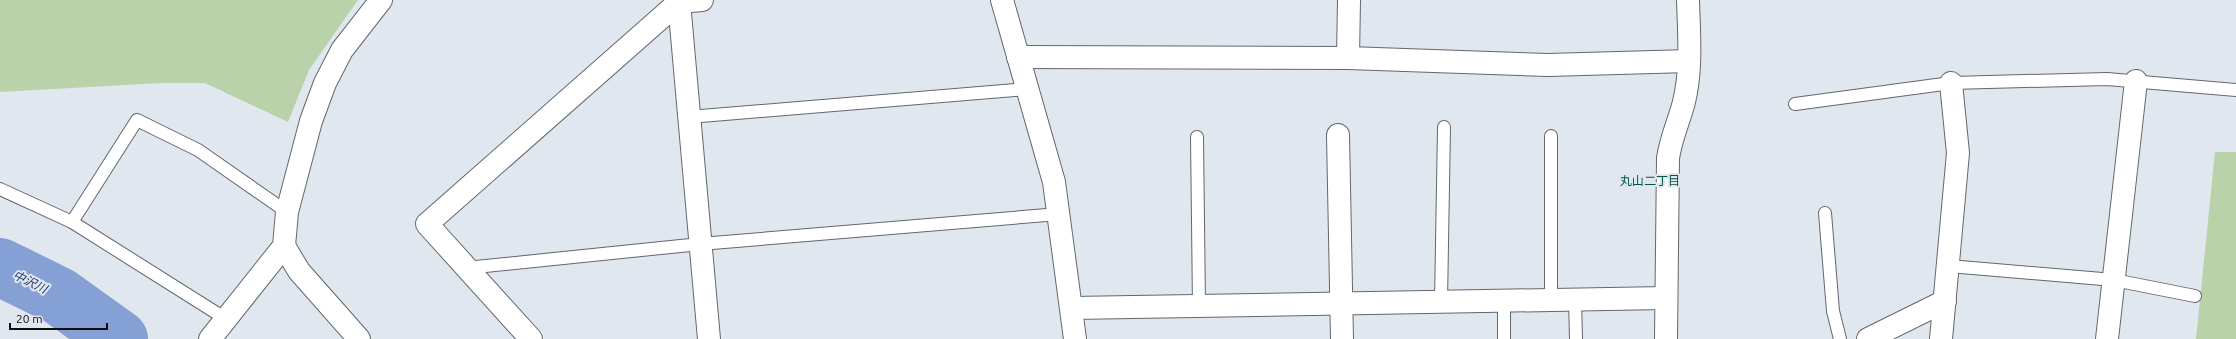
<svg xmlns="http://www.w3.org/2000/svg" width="2236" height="339" font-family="Ubuntu,'Noto Sans JP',sans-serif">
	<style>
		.green { fill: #bad2a9 }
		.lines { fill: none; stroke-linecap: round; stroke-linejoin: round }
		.river { stroke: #85a0d5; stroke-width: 58 }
		.service-casing { stroke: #62676d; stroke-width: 14 }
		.minor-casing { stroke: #62676d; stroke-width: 24 }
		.service { stroke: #fff; stroke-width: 12 }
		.minor { stroke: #fff; stroke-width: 22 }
		.labels { text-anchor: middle; stroke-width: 4; stroke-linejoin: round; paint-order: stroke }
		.neighbourhood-label { font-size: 12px; fill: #015743; stroke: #e1e7ee }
		.water-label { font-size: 12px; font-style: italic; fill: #132e6d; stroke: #e1e7ee }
	</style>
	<rect width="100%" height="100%" fill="#e1e7ee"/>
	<g class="green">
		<path d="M 0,0 L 358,0 L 309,70 L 288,122 L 205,83 L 161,83 L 0,92 Z"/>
		<path d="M 2215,152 L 2236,152 L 2236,339 L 2196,339 Z"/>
	</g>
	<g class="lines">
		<path class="river" d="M 0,267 L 59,296 L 119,339"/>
		<g class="service-casing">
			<g id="service">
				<path d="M 1795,104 L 1951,83 L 2107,79 L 2236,90"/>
				<path d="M 689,117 L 1027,89"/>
				<path d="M 1551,136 L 1551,300"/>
				<path d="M 1197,137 L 1199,306"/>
				<path d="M 0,189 L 72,222 L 226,319"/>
				<path d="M 1825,213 L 1833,311 L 1840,339"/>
				<path d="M 72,222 L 137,120 L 198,150 L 287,212"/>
				<path d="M 1949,266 L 2114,280 L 2195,296"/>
				<path d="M 466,268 L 700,244 L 1059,214"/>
				<path d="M 1575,299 L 1576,339"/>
				<path d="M 1504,301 L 1504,339"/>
				<path d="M 1441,302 L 1444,127"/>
			</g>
		</g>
		<g class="minor-casing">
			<g id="minor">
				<path d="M 1002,0 L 1054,182 L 1075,339"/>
				<path d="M 679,2 L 709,339"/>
				<path d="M 1018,57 L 1348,58 L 1548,65 L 1689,61"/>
				<path d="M 1348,58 L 1349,0"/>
				<path d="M 1338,135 L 1342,339"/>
				<path d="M 284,246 L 299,271 L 359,339"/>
				<path d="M 1072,308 L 1665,298"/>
				<path d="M 210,339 L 284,246 L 287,212 L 311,121 L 325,83 L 342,50 L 381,0"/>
				<path d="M 531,339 L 427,224 L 679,2 L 702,0"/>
				<path d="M 1666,339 L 1668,158 C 1671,138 1679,121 1684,102 C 1692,69 1689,34 1688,0"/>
				<path d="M 1868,339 L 1945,301"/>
				<path d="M 1941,339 L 1958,153 L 1951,83"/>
				<path d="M 2107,339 L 2136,81"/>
			</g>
		</g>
		<use href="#service" class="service"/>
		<use href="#minor" class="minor"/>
	</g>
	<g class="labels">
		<g class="neighbourhood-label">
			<text x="1650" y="185">丸山二丁目</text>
		</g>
		<g class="water-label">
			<text transform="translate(30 282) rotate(26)" y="4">中沢川</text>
		</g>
	</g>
	<path d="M10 323v6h97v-6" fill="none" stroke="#0c0e11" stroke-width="2"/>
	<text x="16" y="323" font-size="12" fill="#0c0e11" stroke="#e1e7ee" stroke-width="3" paint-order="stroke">20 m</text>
</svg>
